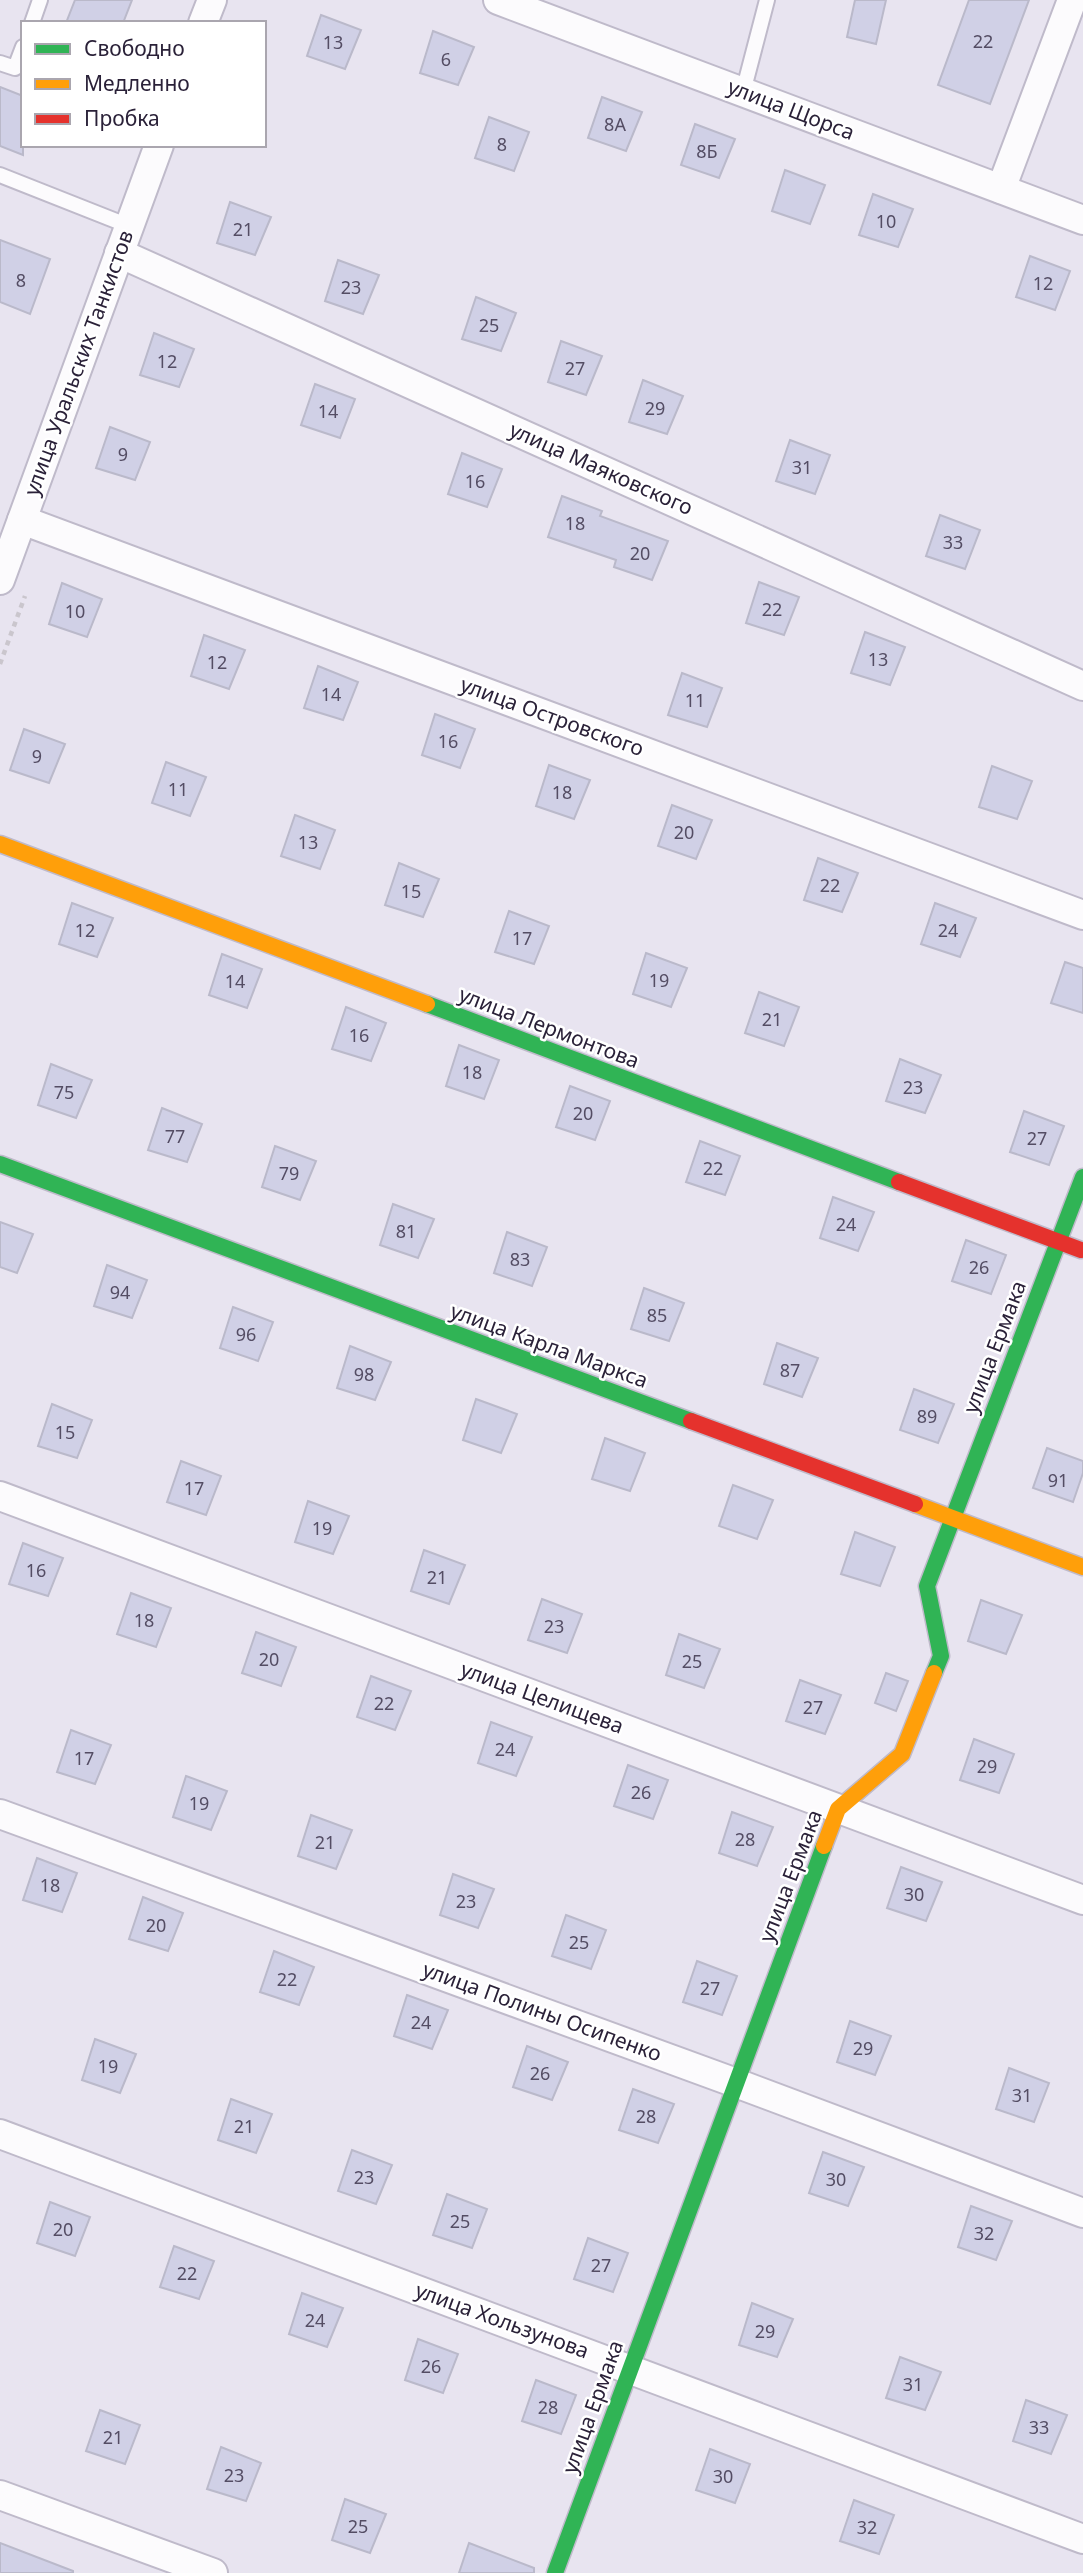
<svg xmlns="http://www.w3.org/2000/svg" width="1083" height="2573" font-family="'Noto Sans',sans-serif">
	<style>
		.building { fill: #d0d0e6; stroke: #bab9ca; stroke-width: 2 }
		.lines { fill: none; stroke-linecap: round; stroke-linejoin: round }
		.lane-casing { stroke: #bfbaca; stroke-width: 18 }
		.street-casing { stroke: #bfbaca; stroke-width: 32 }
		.fast-casing { stroke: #bfbaca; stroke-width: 19 }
		.slow-casing { stroke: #bfbaca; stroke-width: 19 }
		.jam-casing { stroke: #bfbaca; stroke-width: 19 }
		.path { stroke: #cac6cd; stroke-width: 4.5; stroke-dasharray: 5 5; stroke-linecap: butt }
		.lane { stroke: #fcfbfd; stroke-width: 14 }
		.street { stroke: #fcfbfd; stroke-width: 28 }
		.fast { stroke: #30b455; stroke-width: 16 }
		.slow { stroke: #ff9f0a; stroke-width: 16 }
		.jam { stroke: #e5322d; stroke-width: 16 }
		.labels { text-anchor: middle; stroke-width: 5; stroke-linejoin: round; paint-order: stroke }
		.number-label { font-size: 18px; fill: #544d64 }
		.street-label { font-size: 21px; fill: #2a2138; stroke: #fff }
	</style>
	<rect width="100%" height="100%" fill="#e8e4f0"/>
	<g class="building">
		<path d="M 75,0 L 132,0 L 123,23 L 66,23 Z"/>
		<path d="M 855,0 L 886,0 L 876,44 L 847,37 Z"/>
		<path d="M 969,0 L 1029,0 L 990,104 L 938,85 Z"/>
		<path d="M 321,15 L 361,30 L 345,69 L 307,56 Z"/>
		<path d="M 433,31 L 474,47 L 458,85 L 420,73 Z"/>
		<path d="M 0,87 L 23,96 L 23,155 L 0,146 Z"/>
		<path d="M 602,97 L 642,112 L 626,151 L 588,138 Z"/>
		<path d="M 489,117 L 529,132 L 514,171 L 475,158 Z"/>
		<path d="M 695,124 L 735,139 L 719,178 L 681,165 Z"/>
		<path d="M 785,170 L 825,185 L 810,224 L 772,211 Z"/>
		<path d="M 873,194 L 913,209 L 898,247 L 859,235 Z"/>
		<path d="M 230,202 L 271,217 L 255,255 L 217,243 Z"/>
		<path d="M 0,240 L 50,259 L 30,314 L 0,302 Z"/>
		<path d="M 1030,256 L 1070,271 L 1055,310 L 1016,297 Z"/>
		<path d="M 338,260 L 379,275 L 363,314 L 325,301 Z"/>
		<path d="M 476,297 L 516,313 L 501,351 L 462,339 Z"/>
		<path d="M 154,333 L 194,349 L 179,387 L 140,375 Z"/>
		<path d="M 561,341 L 602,356 L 586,395 L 548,382 Z"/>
		<path d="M 643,380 L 683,396 L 667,434 L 629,422 Z"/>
		<path d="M 315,384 L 355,399 L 340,438 L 301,425 Z"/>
		<path d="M 110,427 L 150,442 L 135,480 L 96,468 Z"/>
		<path d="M 790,440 L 830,455 L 815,494 L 776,481 Z"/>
		<path d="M 462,453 L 502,469 L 487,507 L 448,494 Z"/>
		<path d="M 562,496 L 602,511 L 600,516 L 668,541 L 652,580 L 614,567 L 616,560 L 548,537 Z"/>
		<path d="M 940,515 L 980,530 L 965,569 L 926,556 Z"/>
		<path d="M 759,582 L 799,597 L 784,635 L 746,623 Z"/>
		<path d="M 62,583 L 102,599 L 87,637 L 49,624 Z"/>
		<path d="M 865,632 L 905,647 L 890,685 L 851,673 Z"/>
		<path d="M 204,635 L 245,650 L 229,689 L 191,676 Z"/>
		<path d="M 318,666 L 358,682 L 343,720 L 304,708 Z"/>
		<path d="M 682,673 L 722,688 L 707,727 L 668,715 Z"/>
		<path d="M 435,714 L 475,729 L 460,768 L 422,755 Z"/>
		<path d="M 24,729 L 65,744 L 49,783 L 10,770 Z"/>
		<path d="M 166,762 L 206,777 L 190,816 L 152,803 Z"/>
		<path d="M 549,765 L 590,780 L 574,819 L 536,806 Z"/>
		<path d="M 992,766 L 1032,781 L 1017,819 L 979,807 Z"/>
		<path d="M 672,805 L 712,820 L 696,859 L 658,846 Z"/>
		<path d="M 295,815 L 335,830 L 320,869 L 281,856 Z"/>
		<path d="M 818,858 L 858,873 L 842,912 L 804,900 Z"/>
		<path d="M 399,863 L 439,879 L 423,917 L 385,905 Z"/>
		<path d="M 72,903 L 113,918 L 97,957 L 59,944 Z"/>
		<path d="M 935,903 L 976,918 L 960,957 L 921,944 Z"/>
		<path d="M 509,911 L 549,926 L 534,964 L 495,952 Z"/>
		<path d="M 646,953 L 687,968 L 671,1007 L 633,994 Z"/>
		<path d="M 222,954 L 262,969 L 247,1008 L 209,995 Z"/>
		<path d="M 1065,962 L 1083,968 L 1083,1013 L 1051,1003 Z"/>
		<path d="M 759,992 L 799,1007 L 784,1046 L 745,1033 Z"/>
		<path d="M 346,1007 L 386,1023 L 371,1061 L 332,1049 Z"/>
		<path d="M 459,1045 L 499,1060 L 484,1099 L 446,1086 Z"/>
		<path d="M 900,1059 L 941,1075 L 925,1113 L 886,1101 Z"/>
		<path d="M 51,1064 L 92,1080 L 76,1118 L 38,1105 Z"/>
		<path d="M 570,1086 L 610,1101 L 595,1140 L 556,1127 Z"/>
		<path d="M 162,1108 L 202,1124 L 187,1162 L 148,1150 Z"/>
		<path d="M 1024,1111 L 1064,1126 L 1049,1165 L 1010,1152 Z"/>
		<path d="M 700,1141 L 740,1156 L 725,1195 L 686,1182 Z"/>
		<path d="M 275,1146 L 316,1161 L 300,1200 L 262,1187 Z"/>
		<path d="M 833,1197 L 874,1212 L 858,1251 L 820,1238 Z"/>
		<path d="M 393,1204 L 434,1219 L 418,1258 L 380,1245 Z"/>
		<path d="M 0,1222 L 33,1234 L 17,1273 L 0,1267 Z"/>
		<path d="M 507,1232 L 547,1247 L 532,1286 L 494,1273 Z"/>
		<path d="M 966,1240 L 1006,1255 L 991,1294 L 952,1281 Z"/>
		<path d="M 107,1265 L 147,1280 L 132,1318 L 94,1306 Z"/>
		<path d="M 644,1288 L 684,1303 L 669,1341 L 631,1329 Z"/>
		<path d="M 233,1307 L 273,1322 L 258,1361 L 220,1348 Z"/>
		<path d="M 777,1343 L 818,1358 L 802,1397 L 764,1384 Z"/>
		<path d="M 350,1346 L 391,1362 L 375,1400 L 337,1388 Z"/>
		<path d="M 914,1389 L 954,1404 L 938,1443 L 900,1430 Z"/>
		<path d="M 476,1399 L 517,1414 L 501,1453 L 463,1440 Z"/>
		<path d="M 52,1404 L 92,1420 L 77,1458 L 38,1446 Z"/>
		<path d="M 605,1438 L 645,1453 L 630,1491 L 592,1479 Z"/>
		<path d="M 1047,1448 L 1083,1461 L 1083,1473 L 1073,1502 L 1033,1488 Z"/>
		<path d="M 181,1461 L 221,1476 L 206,1515 L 167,1502 Z"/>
		<path d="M 733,1485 L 773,1500 L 757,1539 L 719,1526 Z"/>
		<path d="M 308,1501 L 349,1516 L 333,1554 L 295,1542 Z"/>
		<path d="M 855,1532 L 895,1547 L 880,1586 L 841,1574 Z"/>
		<path d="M 23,1543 L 63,1558 L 48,1596 L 9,1584 Z"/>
		<path d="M 424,1550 L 465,1565 L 449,1604 L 411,1591 Z"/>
		<path d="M 131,1593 L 171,1608 L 156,1647 L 117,1634 Z"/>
		<path d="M 542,1599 L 582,1614 L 567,1653 L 528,1640 Z"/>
		<path d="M 981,1600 L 1022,1615 L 1006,1654 L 968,1641 Z"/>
		<path d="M 256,1632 L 296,1647 L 281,1686 L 242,1673 Z"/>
		<path d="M 679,1634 L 720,1649 L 704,1688 L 666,1675 Z"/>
		<path d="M 886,1673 L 908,1681 L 896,1711 L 875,1703 Z"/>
		<path d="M 371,1676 L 411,1691 L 395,1730 L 357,1717 Z"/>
		<path d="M 800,1680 L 841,1695 L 825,1734 L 786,1721 Z"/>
		<path d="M 491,1722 L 532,1737 L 516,1776 L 478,1763 Z"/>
		<path d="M 71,1730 L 111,1745 L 95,1784 L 57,1772 Z"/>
		<path d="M 974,1739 L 1014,1754 L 999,1793 L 960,1780 Z"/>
		<path d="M 628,1765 L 668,1780 L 653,1819 L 614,1806 Z"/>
		<path d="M 186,1776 L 227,1791 L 211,1830 L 173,1817 Z"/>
		<path d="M 732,1812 L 773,1827 L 757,1866 L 719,1853 Z"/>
		<path d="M 311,1815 L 352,1830 L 336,1869 L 298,1856 Z"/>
		<path d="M 37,1858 L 77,1873 L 62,1912 L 23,1900 Z"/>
		<path d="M 901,1867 L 942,1882 L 926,1921 L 887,1908 Z"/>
		<path d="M 453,1874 L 494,1889 L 478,1928 L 440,1915 Z"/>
		<path d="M 143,1897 L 183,1913 L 168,1951 L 129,1939 Z"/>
		<path d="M 566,1915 L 606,1930 L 591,1969 L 552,1956 Z"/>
		<path d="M 274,1951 L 314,1967 L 299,2005 L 260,1992 Z"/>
		<path d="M 697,1961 L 737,1976 L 722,2015 L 683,2002 Z"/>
		<path d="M 407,1995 L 448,2010 L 432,2049 L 394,2036 Z"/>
		<path d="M 850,2021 L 891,2036 L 875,2075 L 837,2062 Z"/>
		<path d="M 95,2039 L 136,2054 L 120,2093 L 82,2080 Z"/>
		<path d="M 527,2046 L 568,2062 L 552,2100 L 513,2087 Z"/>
		<path d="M 1009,2068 L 1049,2083 L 1034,2122 L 996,2109 Z"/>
		<path d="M 633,2089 L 674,2104 L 658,2143 L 619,2130 Z"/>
		<path d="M 231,2099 L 272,2114 L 256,2153 L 218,2140 Z"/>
		<path d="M 352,2150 L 392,2165 L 376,2204 L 338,2191 Z"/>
		<path d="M 823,2152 L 864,2167 L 848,2206 L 809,2193 Z"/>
		<path d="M 447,2194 L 487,2209 L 472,2248 L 433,2235 Z"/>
		<path d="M 50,2202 L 90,2217 L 75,2256 L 37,2243 Z"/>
		<path d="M 971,2206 L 1012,2221 L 996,2260 L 958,2247 Z"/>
		<path d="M 588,2238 L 628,2253 L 613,2292 L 574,2279 Z"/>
		<path d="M 174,2246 L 214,2261 L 199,2299 L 160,2287 Z"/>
		<path d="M 302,2293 L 343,2308 L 327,2347 L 289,2334 Z"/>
		<path d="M 752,2303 L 793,2319 L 777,2357 L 739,2345 Z"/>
		<path d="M 418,2339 L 458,2354 L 443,2393 L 405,2380 Z"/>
		<path d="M 900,2357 L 941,2372 L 925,2410 L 886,2398 Z"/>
		<path d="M 536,2380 L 576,2395 L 561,2434 L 522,2421 Z"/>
		<path d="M 1026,2400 L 1067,2415 L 1051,2454 L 1013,2441 Z"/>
		<path d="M 100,2410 L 140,2425 L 125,2464 L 86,2451 Z"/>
		<path d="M 221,2447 L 261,2463 L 246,2501 L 207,2489 Z"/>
		<path d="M 710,2449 L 750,2464 L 735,2503 L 696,2490 Z"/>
		<path d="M 345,2499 L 386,2514 L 370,2553 L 332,2540 Z"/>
		<path d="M 854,2500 L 894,2515 L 879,2554 L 840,2541 Z"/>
		<path d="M 0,2543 L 73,2571 L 73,2573 L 0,2573 Z"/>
		<path d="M 469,2543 L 534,2568 L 534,2573 L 459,2573 Z"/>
	</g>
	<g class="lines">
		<g class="lane-casing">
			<g id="lane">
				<path d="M 32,23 L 40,0"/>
				<path d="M 0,63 L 15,68 L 23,47"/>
				<path d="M 743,92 L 767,0"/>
				<path d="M 0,175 L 129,226"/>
			</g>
		</g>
		<g class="street-casing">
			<g id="street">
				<path d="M 498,0 L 1083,220"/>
				<path d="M 203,23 L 212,0"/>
				<path d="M 1001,189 L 1072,0"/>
				<path d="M 119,253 L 1083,686"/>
				<path d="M 22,520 L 1083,915"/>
				<path d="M 0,580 L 159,145"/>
				<path d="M 0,1496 L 1083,1900"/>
				<path d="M 0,1814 L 736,2083 L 1083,2213"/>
				<path d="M 0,2134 L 1083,2539"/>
				<path d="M 0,2495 L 213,2573"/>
			</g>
		</g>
		<g class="fast-casing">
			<g id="fast">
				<path d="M 427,1004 L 899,1182"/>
				<path d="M 0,1164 L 691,1421"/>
				<path d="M 934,1673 L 941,1656 L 927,1586 L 1083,1177"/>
				<path d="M 555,2573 L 824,1846"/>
			</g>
		</g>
		<g class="slow-casing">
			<g id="slow">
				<path d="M 0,844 L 427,1004"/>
				<path d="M 915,1504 L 1083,1567"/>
				<path d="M 824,1846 L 838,1809 L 902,1754 L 934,1673"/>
			</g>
		</g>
		<g class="jam-casing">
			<g id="jam">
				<path d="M 899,1182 L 1081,1250"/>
				<path d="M 691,1421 L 915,1504"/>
			</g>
		</g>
		<path class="path" d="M 0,664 L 25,596"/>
		<use href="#lane" class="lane"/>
		<use href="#street" class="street"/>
		<use href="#fast" class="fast"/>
		<use href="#slow" class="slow"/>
		<use href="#jam" class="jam"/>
	</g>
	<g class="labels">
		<g class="number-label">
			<text x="983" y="48">22</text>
			<text x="333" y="49">13</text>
			<text x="446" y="66">6</text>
			<text x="615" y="131">8А</text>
			<text x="502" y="151">8</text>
			<text x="707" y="158">8Б</text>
			<text x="886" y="228">10</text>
			<text x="243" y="236">21</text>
			<text x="21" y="287">8</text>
			<text x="1043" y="290">12</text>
			<text x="351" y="294">23</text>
			<text x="489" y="332">25</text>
			<text x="167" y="368">12</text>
			<text x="575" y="375">27</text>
			<text x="655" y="415">29</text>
			<text x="328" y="418">14</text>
			<text x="123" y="461">9</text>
			<text x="802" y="474">31</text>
			<text x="475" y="488">16</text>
			<text x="575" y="530">18</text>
			<text x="953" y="549">33</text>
			<text x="640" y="560">20</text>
			<text x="772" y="616">22</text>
			<text x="75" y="618">10</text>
			<text x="878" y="666">13</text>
			<text x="217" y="669">12</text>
			<text x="331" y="701">14</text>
			<text x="695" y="707">11</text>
			<text x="448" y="748">16</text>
			<text x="37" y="763">9</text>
			<text x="178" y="796">11</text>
			<text x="562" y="799">18</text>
			<text x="684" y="839">20</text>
			<text x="308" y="849">13</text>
			<text x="830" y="892">22</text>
			<text x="411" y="898">15</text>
			<text x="85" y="937">12</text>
			<text x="948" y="937">24</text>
			<text x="522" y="945">17</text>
			<text x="659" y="987">19</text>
			<text x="235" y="988">14</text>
			<text x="772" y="1026">21</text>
			<text x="359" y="1042">16</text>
			<text x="472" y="1079">18</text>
			<text x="913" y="1094">23</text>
			<text x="64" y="1099">75</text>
			<text x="583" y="1120">20</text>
			<text x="175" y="1143">77</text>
			<text x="1037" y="1145">27</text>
			<text x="713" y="1175">22</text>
			<text x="289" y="1180">79</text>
			<text x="846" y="1231">24</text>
			<text x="406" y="1238">81</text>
			<text x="520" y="1266">83</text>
			<text x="979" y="1274">26</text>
			<text x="120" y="1299">94</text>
			<text x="657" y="1322">85</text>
			<text x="246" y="1341">96</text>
			<text x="790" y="1377">87</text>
			<text x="364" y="1381">98</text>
			<text x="927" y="1423">89</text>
			<text x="65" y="1439">15</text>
			<text x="1058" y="1487">91</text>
			<text x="194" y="1495">17</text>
			<text x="322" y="1535">19</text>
			<text x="36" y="1577">16</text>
			<text x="437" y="1584">21</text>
			<text x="144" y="1627">18</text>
			<text x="554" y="1633">23</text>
			<text x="269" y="1666">20</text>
			<text x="692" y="1668">25</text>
			<text x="384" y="1710">22</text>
			<text x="813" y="1714">27</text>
			<text x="505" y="1756">24</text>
			<text x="84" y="1765">17</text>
			<text x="987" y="1773">29</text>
			<text x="641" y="1799">26</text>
			<text x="199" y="1810">19</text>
			<text x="745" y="1846">28</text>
			<text x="325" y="1849">21</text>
			<text x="50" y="1892">18</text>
			<text x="914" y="1901">30</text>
			<text x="466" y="1908">23</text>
			<text x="156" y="1932">20</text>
			<text x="579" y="1949">25</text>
			<text x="287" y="1986">22</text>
			<text x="710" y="1995">27</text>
			<text x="421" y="2029">24</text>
			<text x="863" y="2055">29</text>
			<text x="108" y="2073">19</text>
			<text x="540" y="2080">26</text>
			<text x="1022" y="2102">31</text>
			<text x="646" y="2123">28</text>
			<text x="244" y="2133">21</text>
			<text x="364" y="2184">23</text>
			<text x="836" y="2186">30</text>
			<text x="460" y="2228">25</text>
			<text x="63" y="2236">20</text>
			<text x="984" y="2240">32</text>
			<text x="601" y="2272">27</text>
			<text x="187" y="2280">22</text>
			<text x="315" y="2327">24</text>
			<text x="765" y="2338">29</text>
			<text x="431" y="2373">26</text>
			<text x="913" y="2391">31</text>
			<text x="548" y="2414">28</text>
			<text x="1039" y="2434">33</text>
			<text x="113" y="2444">21</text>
			<text x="234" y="2482">23</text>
			<text x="723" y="2483">30</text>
			<text x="358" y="2533">25</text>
			<text x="867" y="2534">32</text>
		</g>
		<g class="street-label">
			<text transform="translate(791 110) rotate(21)" y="7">улица Щорса</text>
			<text transform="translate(79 363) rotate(-70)" y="7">улица Уральских Танкистов</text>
			<text transform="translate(601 469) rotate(24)" y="7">улица Маяковского</text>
			<text transform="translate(552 717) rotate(20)" y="7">улица Островского</text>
			<text transform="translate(549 1028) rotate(21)" y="7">улица Лермонтова</text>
			<text transform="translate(549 1346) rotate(20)" y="7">улица Карла Маркса</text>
			<text transform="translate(995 1347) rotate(-69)" y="7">улица Ермака</text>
			<text transform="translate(542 1698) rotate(20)" y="7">улица Целищева</text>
			<text transform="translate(791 1876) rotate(-69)" y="7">улица Ермака</text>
			<text transform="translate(542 2012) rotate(20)" y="7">улица Полины Осипенко</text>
			<text transform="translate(502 2321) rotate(20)" y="7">улица Хользунова</text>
			<text transform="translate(593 2407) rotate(-70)" y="7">улица Ермака</text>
		</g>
	</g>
	<rect x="21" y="21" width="245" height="126" fill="#ffffff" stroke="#aaa6af" stroke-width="2"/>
	<rect x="35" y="44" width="35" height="10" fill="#30b455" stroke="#aaa6af" stroke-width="2"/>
	<text x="84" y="56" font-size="21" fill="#2a2138">Свободно</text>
	<rect x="35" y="79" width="35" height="10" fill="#ff9f0a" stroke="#aaa6af" stroke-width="2"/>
	<text x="84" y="91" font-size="21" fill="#2a2138">Медленно</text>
	<rect x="35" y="114" width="35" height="10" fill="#e5322d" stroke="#aaa6af" stroke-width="2"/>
	<text x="84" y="126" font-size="21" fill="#2a2138">Пробка</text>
</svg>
